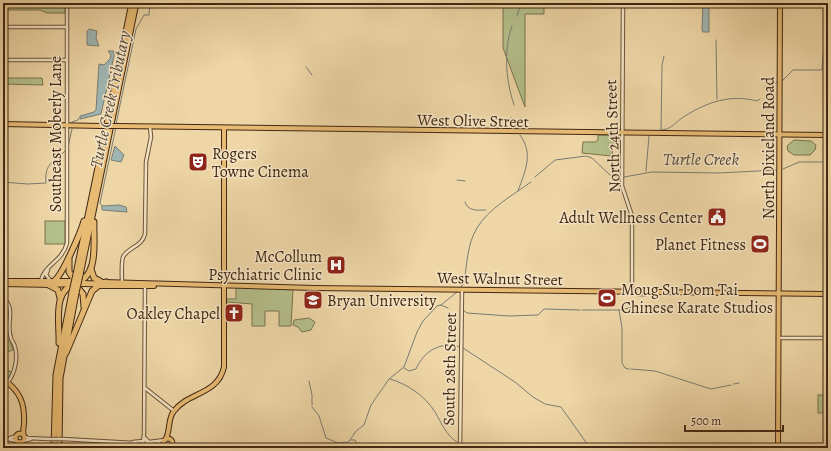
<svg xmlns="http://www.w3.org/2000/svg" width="831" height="451" font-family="Alegreya,serif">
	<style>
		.green { fill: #b4bf8a; stroke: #7a734e }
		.water { fill: #9fb6b3; stroke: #797d73 }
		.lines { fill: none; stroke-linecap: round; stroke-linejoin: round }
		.stream { stroke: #797d73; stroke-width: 1 }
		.minor-casing { stroke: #6c5338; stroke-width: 4.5 }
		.major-casing { stroke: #412713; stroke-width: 6 }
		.highway-casing { stroke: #412713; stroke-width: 7 }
		.minor { stroke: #f4e4c5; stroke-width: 2.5 }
		.major { stroke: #e7bb73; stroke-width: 4 }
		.highway { stroke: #e7bb73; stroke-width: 5 }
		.minor-bridge-casing { stroke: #6c5338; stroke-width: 4.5; stroke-linecap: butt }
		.major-bridge-casing { stroke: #412713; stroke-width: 6; stroke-linecap: butt }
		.highway-bridge-casing { stroke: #412713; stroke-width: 7; stroke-linecap: butt }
		.minor-bridge { stroke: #f4e4c5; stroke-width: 2.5 }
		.major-bridge { stroke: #e7bb73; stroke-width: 4 }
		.highway-bridge { stroke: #e7bb73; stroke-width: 5 }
		.labels { text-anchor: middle; stroke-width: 3; stroke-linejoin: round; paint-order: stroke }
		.street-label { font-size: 16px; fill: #412713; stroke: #f4e4c5 }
		.poi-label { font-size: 16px; fill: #412713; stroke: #f4e4c5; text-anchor: end }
		.water-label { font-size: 17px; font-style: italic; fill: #584b3b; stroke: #f4e4c5 }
	</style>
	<rect width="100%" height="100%" fill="#eed6a6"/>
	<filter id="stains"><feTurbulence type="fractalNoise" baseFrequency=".005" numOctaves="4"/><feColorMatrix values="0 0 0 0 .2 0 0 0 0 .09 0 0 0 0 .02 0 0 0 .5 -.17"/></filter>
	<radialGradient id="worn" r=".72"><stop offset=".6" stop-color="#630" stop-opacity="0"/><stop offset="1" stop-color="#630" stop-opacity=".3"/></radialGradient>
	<g class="green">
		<path d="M 3,3 L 65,3 L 65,13 L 47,13 L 40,10 L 3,10 Z"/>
		<path d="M 503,3 L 544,3 L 544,14 L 525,14 L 525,107 L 503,48 Z"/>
		<path d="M 3,78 L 42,78 L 43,85 L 3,84 Z"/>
		<path d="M 598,135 L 614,135 L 612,156 L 582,153 L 583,142 L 595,142 L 598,140 Z"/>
		<path d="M 794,140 L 811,141 L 816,145 L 815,150 L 810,155 L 794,155 L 788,151 L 787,146 Z"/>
		<rect x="45" y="221" width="20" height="23"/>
		<path d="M 236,287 L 293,289 L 291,326 L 279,326 L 279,311 L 265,311 L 265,326 L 252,326 L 252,304 L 227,302 L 226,299 L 236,299 Z"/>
		<path d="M 309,318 L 315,322 L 311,330 L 302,332 L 298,327 L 293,325 L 294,320 Z"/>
		<path d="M 3,341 L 10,341 L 13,350 L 7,352 L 8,371 L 13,372 L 8,380 L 3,378 Z"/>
		<rect x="818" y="395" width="10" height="18"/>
	</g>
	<g class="water">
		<path d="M 703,3 L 709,3 L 709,32 L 703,32 L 702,30 Z"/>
		<path d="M 89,29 L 97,31 L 96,38 L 99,46 L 87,45 L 87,31 Z"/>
		<path d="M 108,51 L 114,51 L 114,56 L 101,114 L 80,119 L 80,116 L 94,112 L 96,110 L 99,64 L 104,65 L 110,59 L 111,55 Z"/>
		<path d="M 115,146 L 124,155 L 121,162 L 111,160 Z"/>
		<path d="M 119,205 L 126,207 L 127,212 L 102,210 L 102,206 Z"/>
	</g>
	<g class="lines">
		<g class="stream">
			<path d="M 517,16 L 521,3"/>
			<path d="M 512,26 C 503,52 506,80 514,105"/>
			<path d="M 716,40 L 717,99"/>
			<path d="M 306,67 L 312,75"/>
			<path d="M 782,81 L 793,70 L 822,70 L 823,54 L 828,53"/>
			<path d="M 765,87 L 778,82"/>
			<path d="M 511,118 L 511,124 L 517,129"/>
			<path d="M 72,122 L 78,120 L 79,118"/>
			<path d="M 116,124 L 136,29 L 144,15 L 149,15 L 150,3"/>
			<path d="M 661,130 L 662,65 L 664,56"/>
			<path d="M 656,131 C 674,129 671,125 685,116 C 707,102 731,94 757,101 L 760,99"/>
			<path d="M 68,147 L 72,129"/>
			<path d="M 783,169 L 799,162 L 828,162"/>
			<path d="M 646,171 L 649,136"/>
			<path d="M 535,177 L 555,160 L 586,156 L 592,158 L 610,175 L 619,177"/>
			<path d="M 624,177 L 652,172 L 719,173 L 777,170"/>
			<path d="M 457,180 L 465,181"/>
			<path d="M 3,182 L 27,184 L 46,183 C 44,162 55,162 66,150"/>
			<path d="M 518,191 C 525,171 534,154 520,135"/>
			<path d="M 465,202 C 468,212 478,210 486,210"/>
			<path d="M 102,206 L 100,203 L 116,127"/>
			<path d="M 461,287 L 464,283 C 467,265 467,244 477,228 C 488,209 513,195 531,182"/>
			<path d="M 638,296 L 646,296"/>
			<path d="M 441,305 L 448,308"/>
			<path d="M 463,310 L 467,313 L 509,316 L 538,315 L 544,309 L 580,310"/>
			<path d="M 582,310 L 619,310 L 622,328 L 622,363 L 625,368 L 629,369"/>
			<path d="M 619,310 L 634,307"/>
			<path d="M 463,348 L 515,382 L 533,397 L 545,404 L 561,407 L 590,448"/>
			<path d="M 404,368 L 409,371 L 416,369 C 424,351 440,341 460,347"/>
			<path d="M 631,369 L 655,371 L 711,389 L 731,385"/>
			<path d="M 390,379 C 408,384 426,397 435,412 C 442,424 446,435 457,442"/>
			<path d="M 309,381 L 312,395 L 312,405"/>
			<path d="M 734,384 L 739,383"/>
			<path d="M 312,407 L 319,416 L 326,438 L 338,443 L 348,442 L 350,440"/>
			<path d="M 463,447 L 469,448"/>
			<path d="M 354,448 L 357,445 L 355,440 L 350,440 L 356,431 L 364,425 L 371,405 L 389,379 L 404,367 L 417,332 L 423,321 L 437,306 L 441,305 L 457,292"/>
		</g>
		<g class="minor-casing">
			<g id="minor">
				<path d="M 623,3 L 622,186 L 632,216 L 632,291"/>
				<path d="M 3,27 L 67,27"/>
				<path d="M 3,60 L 66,60"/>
				<path d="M 48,270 L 46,275 L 50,280"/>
				<path d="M 41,281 C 44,265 62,262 67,243 L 67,3"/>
				<path d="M 122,283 C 122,276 121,264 123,257 C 128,247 142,247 145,234 L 146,162 L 151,137 L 150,127"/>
				<path d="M 3,297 C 17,311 5,322 11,338 C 11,340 13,342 14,344 C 19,356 15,373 8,382"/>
				<path d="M 779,338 L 828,338"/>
				<path d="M 145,388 L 174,411"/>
				<path d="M 24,436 L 28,438 L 48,439"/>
				<path d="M 3,438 L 17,441"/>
				<path d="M 10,438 L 17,436"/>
				<path d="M 145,438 L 149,442 L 165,440"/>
				<path d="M 63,439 L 134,443"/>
				<circle cx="145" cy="442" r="2"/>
				<path d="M 23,441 L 31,439"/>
				<path d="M 133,442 L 143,441 L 144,434 L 145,286"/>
				<path d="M 158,443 L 165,446"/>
				<path d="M 393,447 L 457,448"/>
				<path d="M 460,448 L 462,290"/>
			</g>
		</g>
		<g class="major-casing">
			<g id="major">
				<path d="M 3,124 L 101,126"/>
				<path d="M 117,126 L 828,135"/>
				<path d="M 3,281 L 76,281"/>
				<path d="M 103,282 L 314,288 L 828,294"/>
				<path d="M 3,284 L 51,285"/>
				<path d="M 97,286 L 154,286"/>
				<path d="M 3,379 C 20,391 25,403 24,423 C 24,428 22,431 24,436"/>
				<circle cx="20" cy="438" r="4.5"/>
				<circle cx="168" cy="443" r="4.5"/>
				<path d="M 165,440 C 171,432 167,419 174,411 C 188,392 218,395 224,367 L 224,128"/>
				<path d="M 18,442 L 18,448"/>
				<path d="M 778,448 L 780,3"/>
			</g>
		</g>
		<g class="highway-casing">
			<g id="highway">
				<path d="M 69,259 L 69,272 L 76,282"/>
				<path d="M 91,269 L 94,278 L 100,281"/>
				<path d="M 76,274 L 132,3"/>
				<path d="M 80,275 L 136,3"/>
				<path d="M 54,281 C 62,276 81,232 84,221"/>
				<path d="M 75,284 L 83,294 L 84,307"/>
				<path d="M 49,285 C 58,283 66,285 74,283 C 100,278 93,241 94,222"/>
				<path d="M 49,285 L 58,290 L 60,298"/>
				<path d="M 59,343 C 60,325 51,287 78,284 C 87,282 97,286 106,282"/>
				<path d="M 66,353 L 92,291 L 98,286"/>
				<path d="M 54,448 L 56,375 L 72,292"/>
				<path d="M 59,448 L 60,378 L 76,293"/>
			</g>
		</g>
		<use href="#minor" class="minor"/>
		<use href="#major" class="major"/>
		<use href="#highway" class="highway"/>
		<g class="minor-bridge-casing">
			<path id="minor-bridge" d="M 48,439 L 63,439"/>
		</g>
		<g class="major-bridge-casing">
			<path id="major-bridge" d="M 101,126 L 117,126"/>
		</g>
		<g class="highway-bridge-casing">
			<g id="highway-bridge">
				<path d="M 72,292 L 76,274"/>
				<path d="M 76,293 L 80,275"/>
			</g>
		</g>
		<use href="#minor-bridge" class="minor-bridge"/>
		<use href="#major-bridge" class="major-bridge"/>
		<use href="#highway-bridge" class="highway-bridge"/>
	</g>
	<defs>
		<g id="theatre-square" transform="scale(1)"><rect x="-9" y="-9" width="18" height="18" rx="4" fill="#8f2418" stroke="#f4e4c5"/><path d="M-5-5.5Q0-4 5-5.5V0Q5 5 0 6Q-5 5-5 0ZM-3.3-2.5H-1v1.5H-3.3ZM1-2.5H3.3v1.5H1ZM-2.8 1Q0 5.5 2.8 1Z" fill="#fff"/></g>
		<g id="civic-square" transform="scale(1)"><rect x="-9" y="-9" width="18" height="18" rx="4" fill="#8f2418" stroke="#f4e4c5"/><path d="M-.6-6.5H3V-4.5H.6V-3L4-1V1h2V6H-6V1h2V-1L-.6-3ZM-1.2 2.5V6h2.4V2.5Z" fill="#fff"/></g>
		<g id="stadium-square" transform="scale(1)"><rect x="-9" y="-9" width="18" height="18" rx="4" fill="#8f2418" stroke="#f4e4c5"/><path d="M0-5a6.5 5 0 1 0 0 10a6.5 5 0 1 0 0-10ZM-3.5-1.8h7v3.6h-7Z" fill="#fff"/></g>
		<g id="hospital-square" transform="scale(1)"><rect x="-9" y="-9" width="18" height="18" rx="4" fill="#8f2418" stroke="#f4e4c5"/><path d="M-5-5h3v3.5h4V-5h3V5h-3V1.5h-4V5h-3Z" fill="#fff"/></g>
		<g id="university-square" transform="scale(1)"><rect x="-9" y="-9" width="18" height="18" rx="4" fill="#8f2418" stroke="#f4e4c5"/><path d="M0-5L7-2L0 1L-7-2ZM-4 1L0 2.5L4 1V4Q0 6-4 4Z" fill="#fff"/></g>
		<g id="church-square" transform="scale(1)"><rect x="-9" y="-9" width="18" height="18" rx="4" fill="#8f2418" stroke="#f4e4c5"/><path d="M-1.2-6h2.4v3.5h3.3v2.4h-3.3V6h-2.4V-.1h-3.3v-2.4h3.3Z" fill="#fff"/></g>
	</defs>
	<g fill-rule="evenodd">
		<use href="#theatre-square" x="198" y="162"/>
		<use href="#civic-square" x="717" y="217"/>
		<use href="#stadium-square" x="760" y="244"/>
		<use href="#hospital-square" x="336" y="265"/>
		<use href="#stadium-square" x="607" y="298"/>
		<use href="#university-square" x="313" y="300"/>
		<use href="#church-square" x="234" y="313"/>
	</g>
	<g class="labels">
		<g class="street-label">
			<text transform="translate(473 120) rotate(1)" y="6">West Olive Street</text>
			<text transform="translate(55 134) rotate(-90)" y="6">Southeast Moberly Lane</text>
			<text transform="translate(612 136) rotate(-92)" y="6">North 24th Street</text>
			<text transform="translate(768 148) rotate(-90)" y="6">North Dixieland Road</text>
			<text transform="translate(500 278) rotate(1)" y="6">West Walnut Street</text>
			<text transform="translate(449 369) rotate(-89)" y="6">South 28th Street</text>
		</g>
		<g class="poi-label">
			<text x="212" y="159" text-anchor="start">Rogers<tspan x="212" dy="18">Towne Cinema</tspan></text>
			<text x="703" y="223">Adult Wellness Center</text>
			<text x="746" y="250">Planet Fitness</text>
			<text x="322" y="262">McCollum<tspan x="322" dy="18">Psychiatric Clinic</tspan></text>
			<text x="621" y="295" text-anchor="start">Moug Su Dom Tai<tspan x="621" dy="18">Chinese Karate Studios</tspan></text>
			<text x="327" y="306" text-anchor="start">Bryan University</text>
			<text x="220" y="319">Oakley Chapel</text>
		</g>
		<g class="water-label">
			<text transform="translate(110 99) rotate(-78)" y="6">Turtle Creek Tributary</text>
			<text x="701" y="165">Turtle Creek</text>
		</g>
	</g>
	<rect width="831" height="451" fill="none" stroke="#eed6a6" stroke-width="16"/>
	<rect x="4" y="4" width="823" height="443" fill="none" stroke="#412713" stroke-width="2"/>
	<rect x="8" y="8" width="815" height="435" fill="none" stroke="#412713"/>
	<path d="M685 425v6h98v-6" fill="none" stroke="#412713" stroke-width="2"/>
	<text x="691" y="425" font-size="12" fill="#412713" stroke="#f4e4c5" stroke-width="3" paint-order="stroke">500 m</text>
	<rect width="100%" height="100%" filter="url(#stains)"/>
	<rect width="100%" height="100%" fill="url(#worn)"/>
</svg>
